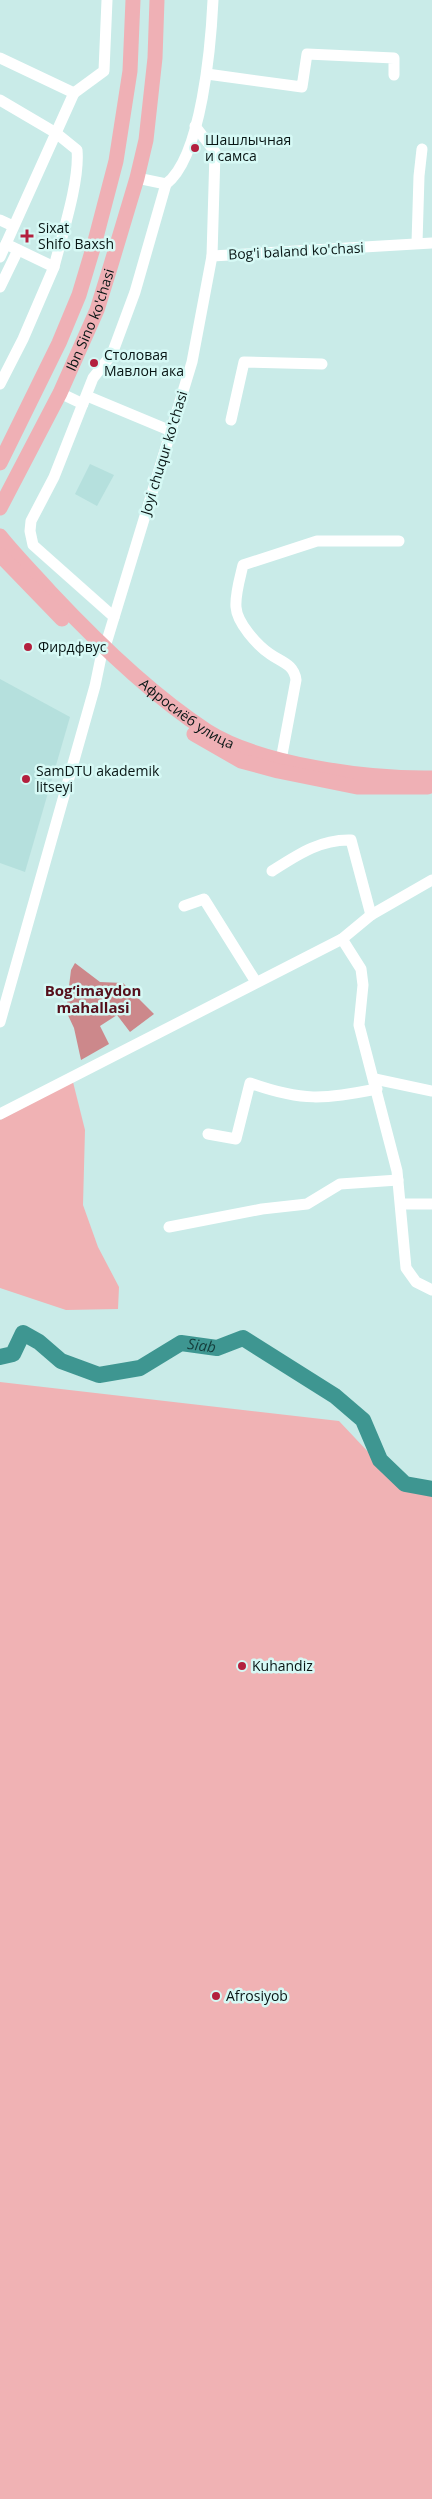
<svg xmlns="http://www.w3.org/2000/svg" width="432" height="2499" font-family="'Open Sans',sans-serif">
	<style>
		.built { fill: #b5e0dd }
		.green { fill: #f0b2b4 }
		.forest { fill: #cc888b }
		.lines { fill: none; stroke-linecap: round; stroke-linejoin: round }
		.river { stroke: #3e9691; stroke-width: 16 }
		.minor { stroke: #fff; stroke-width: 11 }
		.major { stroke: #efb0b5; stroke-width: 15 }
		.poi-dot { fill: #b3203e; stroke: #d6f9f5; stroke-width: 2 }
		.labels { text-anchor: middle; stroke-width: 5; stroke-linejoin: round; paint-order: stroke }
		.poi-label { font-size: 14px; fill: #081514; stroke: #d6f9f5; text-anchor: start }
		.street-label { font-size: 14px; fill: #081514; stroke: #d6f9f5 }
		.neighbourhood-label { font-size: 15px; font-weight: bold; fill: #550f1b; stroke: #d6f9f5 }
		.water-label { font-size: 15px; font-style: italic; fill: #153e3c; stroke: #d6f9f5 }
	</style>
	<rect width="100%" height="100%" fill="#c9ebe8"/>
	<g class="built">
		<path d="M 90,464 L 114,475 L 97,506 L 75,494 Z"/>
		<path d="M 0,679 L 70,717 L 25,872 L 0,863 Z"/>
	</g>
	<g class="green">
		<path d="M 73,1082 L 85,1130 L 83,1205 L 98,1247 L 119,1287 L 118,1309 L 66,1310 L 0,1288 L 0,1120 Z"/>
		<path d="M 0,1382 L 339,1421 L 404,1490 L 432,1492 L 432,2499 L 0,2499 Z"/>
	</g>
	<path class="forest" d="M 75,963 L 100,982 L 123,983 L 154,1014 L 130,1032 L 117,1015 L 100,1026 L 109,1044 L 81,1060 L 74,1028 L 66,1011 L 71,970 Z"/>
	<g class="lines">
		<path class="river" id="s1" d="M 0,1357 L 13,1354 L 23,1333 L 39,1342 L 61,1361 L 99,1375 L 140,1368 L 181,1343 L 217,1348 L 243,1338 L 335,1396 L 363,1420 L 380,1460 L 405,1484 L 432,1489"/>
		<g class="minor">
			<path d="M 0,58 L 74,93 L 0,257"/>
			<path d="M 207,74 L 302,87 L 307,54 L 394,58 L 394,75"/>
			<path d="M 74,93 L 104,71 L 107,0"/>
			<path d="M 0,100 L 56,133 L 77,150 C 80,181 62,235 54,267"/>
			<path d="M 137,178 L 166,184 C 202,157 211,43 213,0"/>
			<path d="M 0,220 L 13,226"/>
			<path d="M 417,243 L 419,176 L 422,149"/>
			<path d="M 212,256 L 432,243"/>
			<path d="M 0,287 L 18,250"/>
			<path d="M 0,384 L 23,339 L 54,267 L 6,244"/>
			<path d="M 60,393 L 83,404"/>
			<path d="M 87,396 L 171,431"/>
			<path d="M 231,420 L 244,362 L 322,364"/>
			<path d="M 114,617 L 33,545 L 30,531 L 31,521 L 54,477 L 93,378 L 112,354 L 135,292 L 166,184"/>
			<path d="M 105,647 L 192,362 L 212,256 L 215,152 L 195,126"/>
			<path d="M 281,760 L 296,680 C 294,664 281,662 270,654 C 257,645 237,623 236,607 C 235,594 240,578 243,565 L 317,541 L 399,541"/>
			<path d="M 272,871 C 297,855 320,839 351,840 L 371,915"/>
			<path d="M 184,906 L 204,899 L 256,982"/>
			<path d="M 342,939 L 361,969 L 363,985 L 359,1025 L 397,1171 L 406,1268 L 416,1282 L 432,1290"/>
			<path d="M 0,1022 L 95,686 L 101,657"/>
			<path d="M 375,1079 L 432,1091"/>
			<path d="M 0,1114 L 342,939 L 371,915 L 432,880"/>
			<path d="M 208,1134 L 236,1139 L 250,1083 C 303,1102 323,1099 377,1089"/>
			<path d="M 401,1204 L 432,1204"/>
			<path d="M 169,1227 L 262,1209 L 307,1204 L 340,1184 L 398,1180"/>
		</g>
		<g class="major">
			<path d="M 0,463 L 59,343 L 79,295 L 94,245 L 116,161 L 130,71 L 133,0"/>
			<path id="s2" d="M 0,508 L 60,393 L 97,310 L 110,268 L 137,178 L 146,140 L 155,58 L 157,0"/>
			<path id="s3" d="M 0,536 C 16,556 34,574 51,593 C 97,642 150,694 207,731 C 261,765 368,779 432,778"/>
			<path d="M 0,555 L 62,619"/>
			<path d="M 194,734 L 241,761 L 278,771 L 357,787 L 428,787"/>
		</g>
	</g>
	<g class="poi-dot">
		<circle cx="195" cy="148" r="5"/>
		<path d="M24.5 228.5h5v5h5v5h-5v5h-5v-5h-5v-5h5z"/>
		<circle cx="94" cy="363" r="5"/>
		<circle cx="28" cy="647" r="5"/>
		<circle cx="26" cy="779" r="5"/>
		<circle cx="242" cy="1666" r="5"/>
		<circle cx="216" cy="1996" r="5"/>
	</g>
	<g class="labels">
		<g class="poi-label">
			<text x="205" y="145">Шашлычная<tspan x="205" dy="16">и самса</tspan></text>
			<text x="38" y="233">Sixat<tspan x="38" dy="16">Shifo Baxsh</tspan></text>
			<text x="104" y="360">Столовая<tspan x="104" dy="16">Мавлон ака</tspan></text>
			<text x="38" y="652">Фирдфвус</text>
			<text x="36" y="776">SamDTU akademik<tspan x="36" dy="16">litseyi</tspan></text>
			<text x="252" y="1671">Kuhandiz</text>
			<text x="226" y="2001">Afrosiyob</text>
		</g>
		<g class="street-label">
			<text transform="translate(296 251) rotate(-3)" y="5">Bog'i baland ko'chasi</text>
			<text dy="5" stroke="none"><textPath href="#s2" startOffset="209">Ibn Sino ko'chasi</textPath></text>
			<text transform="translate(164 453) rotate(-73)" y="5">Joyi chuqur ko'chasi</text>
			<text dy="5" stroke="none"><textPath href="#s3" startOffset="259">Афросиёб улица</textPath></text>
		</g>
		<g class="neighbourhood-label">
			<text x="93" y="996">Bog‘imaydon<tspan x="93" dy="17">mahallasi</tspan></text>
		</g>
		<g class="water-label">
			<text dy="5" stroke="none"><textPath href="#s1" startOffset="235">Siab</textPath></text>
		</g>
	</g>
</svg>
